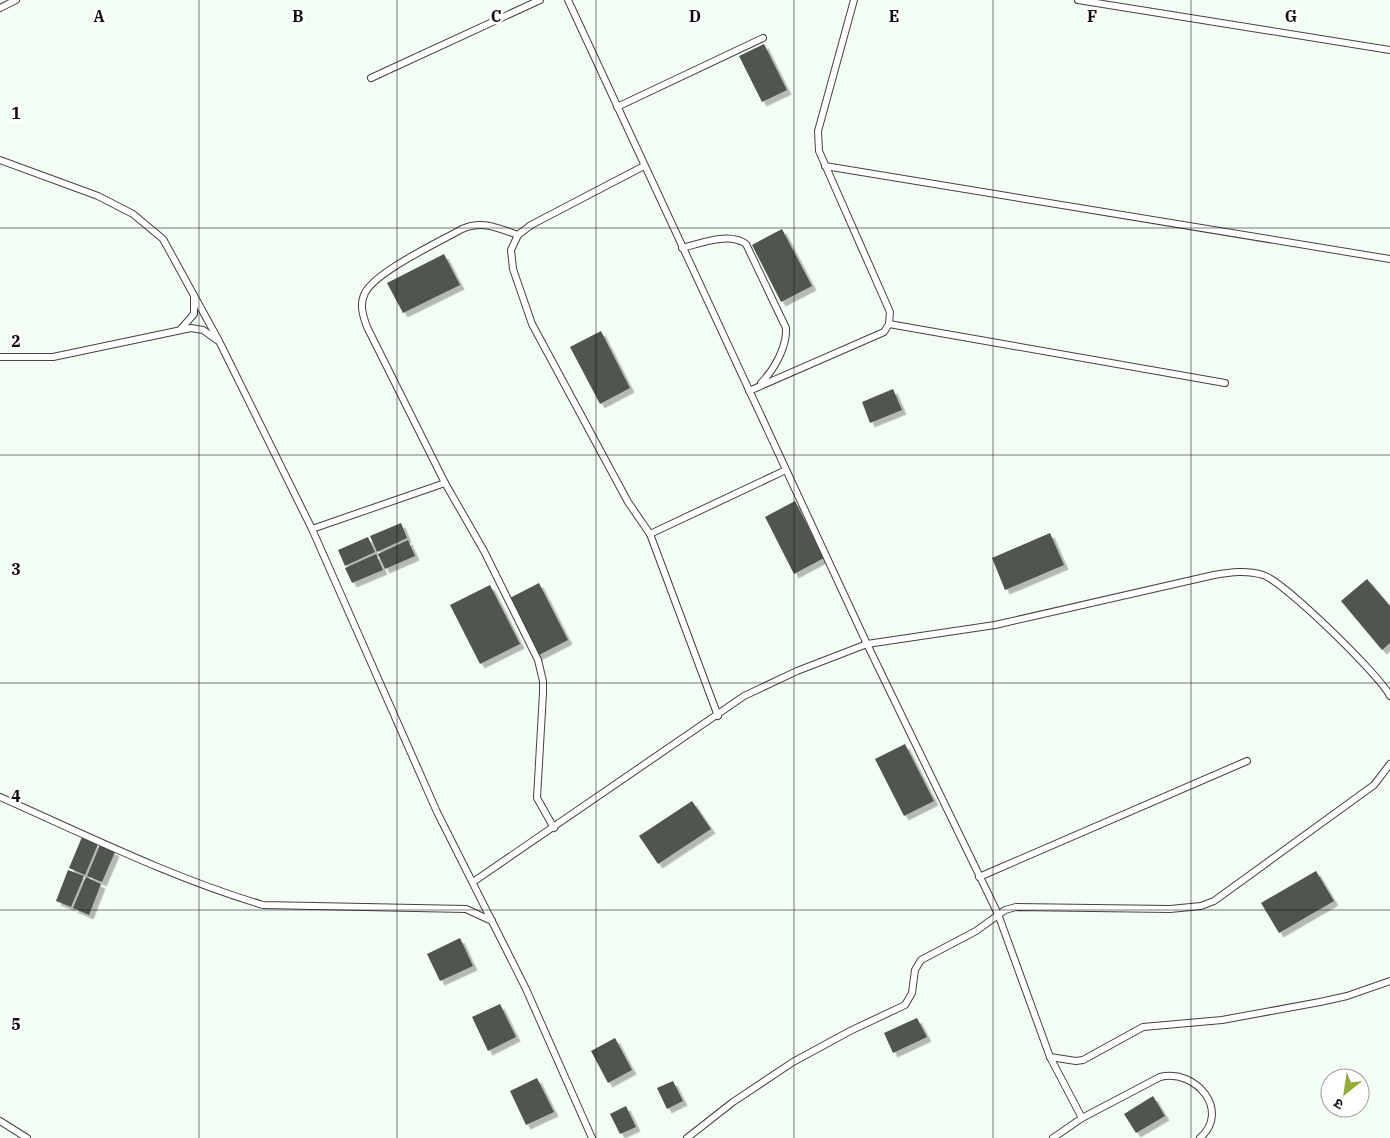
<svg xmlns="http://www.w3.org/2000/svg" width="1390" height="1138" font-family="'IBM Plex Serif','Noto Sans Devanagari',serif">
	<style>
		.building { fill: #50564d; filter: url(#shadow) }
		.lines { fill: none; stroke-linecap: round; stroke-linejoin: round }
		.lane-casing { stroke: #424242; stroke-width: 8 }
		.lane { stroke: #fff; stroke-width: 6 }
		.grid { fill: none; stroke: #0f0f0f; stroke-width: 1; stroke-opacity: 0.55 }
		.grid-label { font-size: 16px; text-anchor: middle; font-weight: bold; fill: #0f0f0f; stroke: #fff; stroke-width: 5; stroke-linejoin: round; paint-order: stroke }
	</style>
	<defs>
		<filter id="shadow"><feDropShadow dx="4.5" dy="4.5" stdDeviation="0" flood-color="#0004"/></filter>
	</defs>
	<rect width="100%" height="100%" fill="#f3fdf3"/>
	<g class="building">
		<path d="M 764,44 L 787,90 L 762,102 L 739,56 Z"/>
		<path d="M 782,229 L 812,286 L 781,302 L 752,245 Z"/>
		<path d="M 444,254 L 460,285 L 403,313 L 387,283 Z"/>
		<path d="M 601,331 L 630,388 L 600,404 L 570,347 Z"/>
		<path d="M 893,389 L 902,410 L 870,423 L 862,402 Z"/>
		<path d="M 795,501 L 824,558 L 794,574 L 765,517 Z"/>
		<path d="M 401,523 L 407,538 L 377,552 L 370,536 Z"/>
		<path d="M 1050,533 L 1064,565 L 1005,590 L 992,558 Z"/>
		<path d="M 368,537 L 375,552 L 345,566 L 338,550 Z"/>
		<path d="M 408,540 L 415,556 L 385,569 L 378,554 Z"/>
		<path d="M 376,554 L 383,570 L 352,583 L 345,568 Z"/>
		<path d="M 1367,579 L 1390,606 L 1390,643 L 1382,650 L 1341,601 Z"/>
		<path d="M 539,583 L 568,640 L 537,656 L 508,599 Z"/>
		<path d="M 490,585 L 520,644 L 480,664 L 450,605 Z"/>
		<path d="M 905,744 L 934,801 L 904,816 L 875,759 Z"/>
		<path d="M 692,801 L 711,829 L 658,864 L 639,836 Z"/>
		<path d="M 82,837 L 98,844 L 85,875 L 69,868 Z"/>
		<path d="M 100,845 L 115,852 L 102,882 L 87,876 Z"/>
		<path d="M 68,870 L 84,876 L 71,907 L 56,901 Z"/>
		<path d="M 1316,871 L 1334,901 L 1279,933 L 1261,903 Z"/>
		<path d="M 86,877 L 101,884 L 89,915 L 73,908 Z"/>
		<path d="M 460,938 L 473,966 L 440,981 L 427,954 Z"/>
		<path d="M 500,1004 L 516,1037 L 488,1051 L 472,1017 Z"/>
		<path d="M 917,1018 L 927,1037 L 893,1053 L 884,1033 Z"/>
		<path d="M 615,1038 L 632,1070 L 608,1083 L 591,1051 Z"/>
		<path d="M 537,1078 L 554,1112 L 526,1125 L 510,1091 Z"/>
		<path d="M 673,1081 L 683,1101 L 667,1109 L 657,1088 Z"/>
		<path d="M 1153,1096 L 1165,1116 L 1136,1133 L 1124,1114 Z"/>
		<path d="M 626,1106 L 636,1127 L 620,1134 L 610,1114 Z"/>
	</g>
	<g class="lines">
		<g class="lane-casing">
			<g id="lane">
				<path d="M 568,0 L 867,644 L 998,914 L 1050,1057 L 1082,1118 L 1053,1138"/>
				<path d="M 1078,0 L 1390,50"/>
				<path d="M 0,8 L 16,0"/>
				<path d="M 371,78 L 540,0"/>
				<path d="M 617,107 L 763,38"/>
				<path d="M 0,160 L 98,196 L 133,214 L 163,239 L 219,341 L 312,529 L 437,812 L 526,989 L 592,1138"/>
				<path d="M 644,166 L 531,225 L 518,235 L 511,250 L 513,269 L 532,324 L 628,502 L 650,534 L 718,716"/>
				<path d="M 825,166 L 1390,259"/>
				<path d="M 518,235 C 498,228 482,220 462,229 C 439,242 375,272 365,293 C 359,304 363,316 367,327 L 445,483 L 484,551 L 538,660 L 543,681 L 543,693 L 537,798 L 554,828"/>
				<path d="M 682,248 C 701,243 729,232 746,244 L 786,328 C 787,347 774,370 761,383"/>
				<path d="M 889,324 L 1225,383"/>
				<path d="M 180,330 L 194,314 L 194,296"/>
				<path d="M 0,357 L 53,357 L 191,328 L 203,330 L 217,340"/>
				<path d="M 749,391 L 884,332 L 889,324 L 890,312 L 819,151 L 818,131 L 854,0"/>
				<path d="M 312,529 L 445,483"/>
				<path d="M 650,534 L 786,470"/>
				<path d="M 0,797 C 86,835 172,878 263,905 L 466,909 L 492,921"/>
				<path d="M 979,877 L 1247,761"/>
				<path d="M 473,882 L 744,696 L 797,671 L 867,644 L 995,625 L 1214,575 C 1231,572 1247,570 1263,575 C 1283,581 1380,675 1390,696"/>
				<path d="M 1050,1057 L 1076,1061 L 1083,1060 L 1143,1027 L 1222,1020 L 1320,1002 L 1347,996 L 1390,981"/>
				<path d="M 1082,1118 L 1160,1077 C 1196,1068 1231,1111 1200,1138"/>
				<path d="M 0,1121 L 27,1138"/>
				<path d="M 687,1138 L 733,1102 L 793,1062 L 850,1031 L 905,1005 L 912,993 L 915,970 L 921,960 L 976,931 L 1005,910 L 1016,907 L 1170,909 L 1201,906 L 1214,901 L 1374,785 L 1390,764"/>
			</g>
		</g>
		<use href="#lane" class="lane"/>
	</g>
	<path class="grid" d="M 199,0 L 199,1138M 397,0 L 397,1138M 596,0 L 596,1138M 794,0 L 794,1138M 993,0 L 993,1138M 1191,0 L 1191,1138M 0,228 L 1390,228M 0,455 L 1390,455M 0,683 L 1390,683M 0,910 L 1390,910"/>
	<g class="grid-label">
		<text x="99" y="22">A</text>
		<text x="298" y="22">B</text>
		<text x="496" y="22">C</text>
		<text x="695" y="22">D</text>
		<text x="894" y="22">E</text>
		<text x="1092" y="22">F</text>
		<text x="1291" y="22">G</text>
		<text x="16" y="119">1</text>
		<text x="16" y="347">2</text>
		<text x="16" y="575">3</text>
		<text x="16" y="802">4</text>
		<text x="16" y="1030">5</text>
	</g>
	<g transform="translate(1345 1093) rotate(210)"><circle r="24" fill="#ffffff" stroke="#9f9f9f"/>
	<path d="M0-4L9 19L0 12L-9 19Z" fill="#92ad38"/>
	<text y="-8" font-size="14" font-weight="bold" text-anchor="middle" fill="#0f0f0f">उ</text>
	</g>
</svg>
